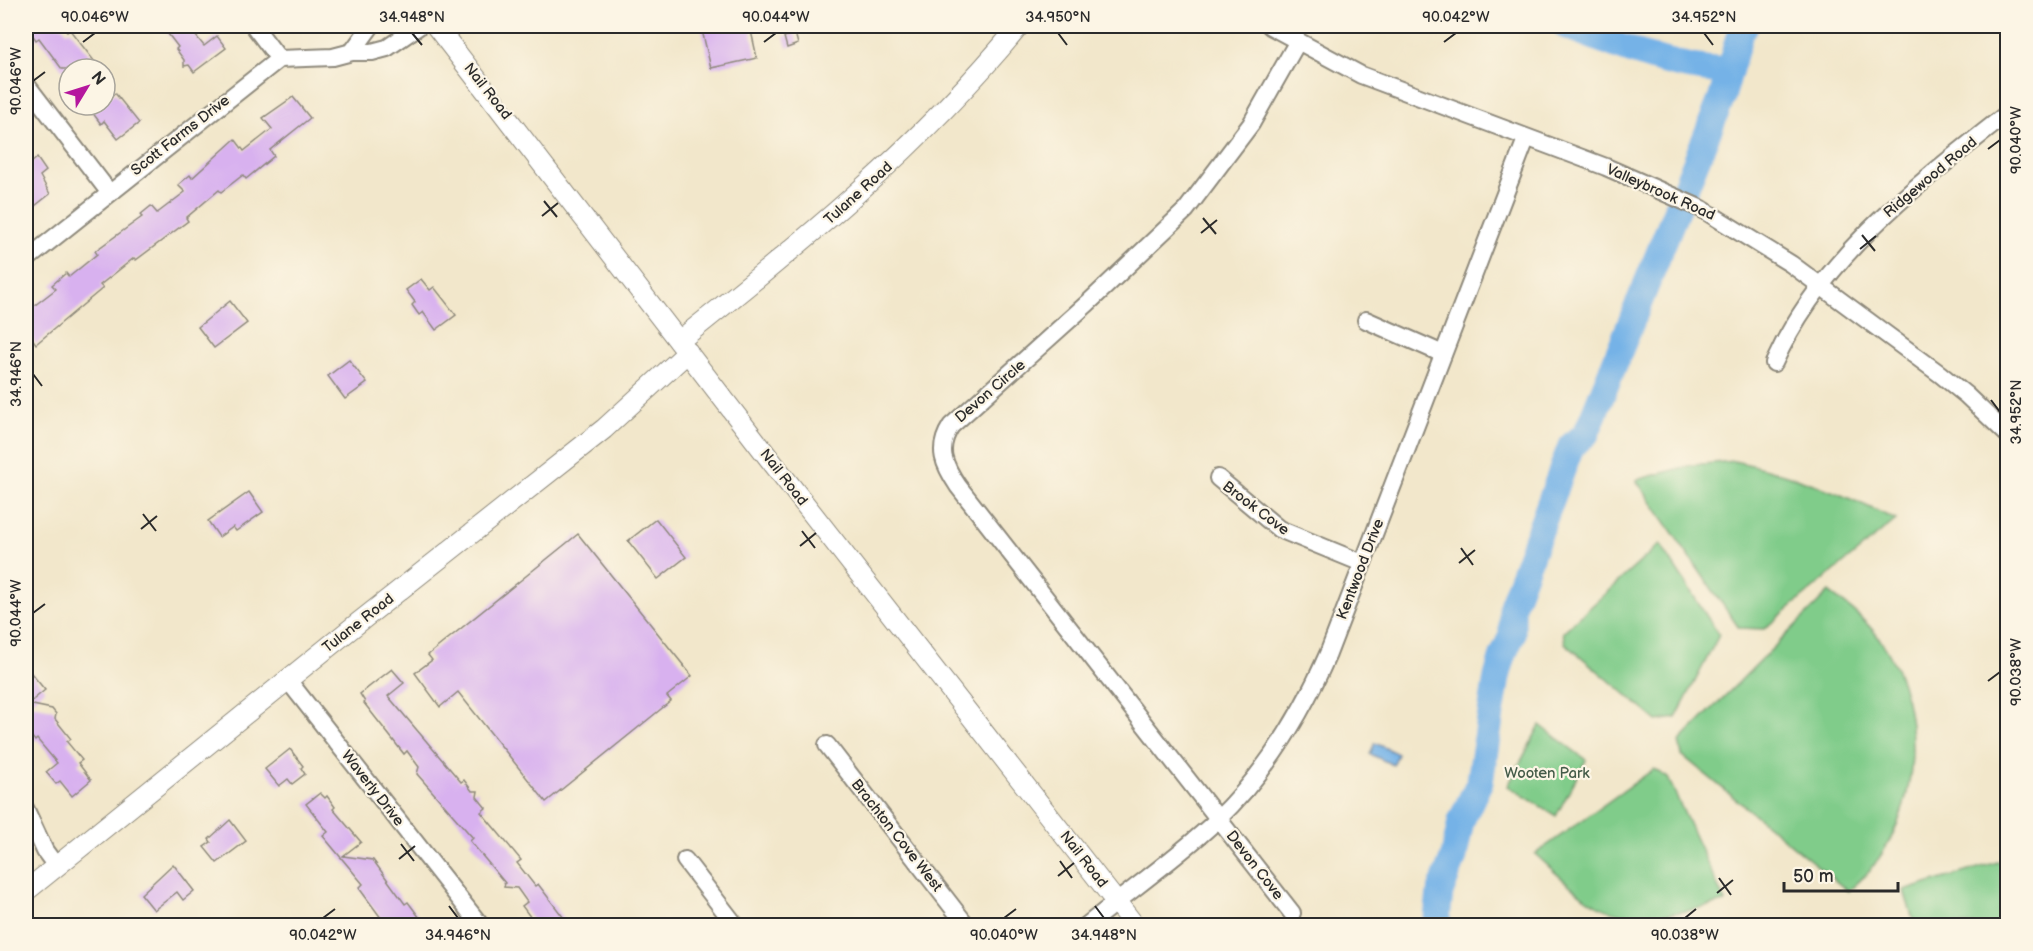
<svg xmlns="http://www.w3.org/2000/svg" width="2033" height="951" font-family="'Balsamiq Sans',sans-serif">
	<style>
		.green { fill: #80cc8a; stroke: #567c5a; stroke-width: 1.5 }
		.water { fill: #74b2e7; stroke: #506e89; stroke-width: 1.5 }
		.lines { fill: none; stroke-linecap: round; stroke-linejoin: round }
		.river { stroke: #74b2e7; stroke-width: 27 }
		.building { fill: #d8b1ef }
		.minor-casing { stroke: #8e897b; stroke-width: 20 }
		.tertiary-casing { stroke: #8e897b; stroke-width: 22 }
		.minor { stroke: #fff; stroke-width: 16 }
		.tertiary { stroke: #fff; stroke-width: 20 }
		.ticks { fill: none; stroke: #2b2b2b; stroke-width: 2 }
		.labels { text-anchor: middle; stroke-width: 4.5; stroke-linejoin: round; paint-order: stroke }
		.street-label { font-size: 15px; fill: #2b2b2b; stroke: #fcf5e5 }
		.park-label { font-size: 15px; fill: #445b48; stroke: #fcf5e5 }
		.neatline { fill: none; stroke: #2b2b2b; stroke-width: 2 }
		.ticks-label { font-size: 15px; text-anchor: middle; fill: #2b2b2b }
	</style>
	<rect width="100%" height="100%" fill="#fcf5e5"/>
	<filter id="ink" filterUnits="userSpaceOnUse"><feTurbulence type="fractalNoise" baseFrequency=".0167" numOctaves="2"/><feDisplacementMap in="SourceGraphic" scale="12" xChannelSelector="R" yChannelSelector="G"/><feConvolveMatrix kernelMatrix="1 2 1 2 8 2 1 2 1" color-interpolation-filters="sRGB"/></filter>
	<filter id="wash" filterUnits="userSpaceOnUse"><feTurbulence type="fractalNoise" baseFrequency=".008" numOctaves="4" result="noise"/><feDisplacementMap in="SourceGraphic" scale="24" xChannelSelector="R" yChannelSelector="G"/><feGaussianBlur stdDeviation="1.35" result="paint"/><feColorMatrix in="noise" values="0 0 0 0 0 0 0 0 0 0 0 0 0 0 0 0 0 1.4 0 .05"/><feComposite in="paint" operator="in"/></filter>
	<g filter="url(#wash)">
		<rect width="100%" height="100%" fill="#f2e7cb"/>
		<g class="green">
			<path d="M 1734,461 C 1794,474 1841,493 1896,520 L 1764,629 L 1739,628 L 1636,480 L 1692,465 Z"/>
			<path d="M 1660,544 L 1719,635 L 1676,718 L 1657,721 L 1565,643 L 1563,632 Z"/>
			<path d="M 1829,592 C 1847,606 1866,620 1879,638 C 1932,712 1921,834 1848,891 L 1682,755 L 1679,742 Z"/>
			<path d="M 1540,725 L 1586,760 L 1556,816 L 1508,786 Z"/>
			<path d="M 1654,769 L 1668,778 L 1725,902 C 1680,912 1628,929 1587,899 C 1569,886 1552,869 1535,854 Z"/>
			<path d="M 2007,859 L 2007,925 L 1915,925 L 1904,891 Z"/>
		</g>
		<path class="water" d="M 1375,743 L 1398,754 L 1393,765 L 1370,754 Z"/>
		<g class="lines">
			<g class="river">
				<path d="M 1566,26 C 1621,47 1669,69 1729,71"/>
				<path d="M 1436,926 L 1440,893 L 1454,856 L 1461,821 L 1480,781 L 1497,677 L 1503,655 L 1512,635 L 1512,606 L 1571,446 L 1586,434 L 1722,97 L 1740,33 L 1745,26"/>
			</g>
		</g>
		<g id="blocks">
			<g class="building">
				<path d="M 26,26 L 62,26 L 67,32 L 70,30 L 95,62 L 86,69 L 62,69 L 39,38 L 36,40 Z"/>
				<path d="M 162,26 L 188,26 L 204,46 L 217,36 L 226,48 L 194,72 L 189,65 L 184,66 L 184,60 L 176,49 L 178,47 Z"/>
				<path d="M 701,26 L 750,26 L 757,58 L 711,68 Z"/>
				<path d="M 795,33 L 798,44 L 787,48 L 784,37 Z"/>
				<path d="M 115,93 L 139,123 L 118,139 L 104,121 L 101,124 L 92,112 L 105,105 L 105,102 Z"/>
				<path d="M 293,97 L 310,118 L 270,150 L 274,156 L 246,179 L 243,175 L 221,192 L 219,190 L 186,218 L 188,221 L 136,260 L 134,258 L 100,285 L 103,288 L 36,344 L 26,330 L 26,312 L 56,289 L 52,285 L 66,273 L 69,277 L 97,254 L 95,251 L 142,217 L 140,215 L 151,206 L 157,213 L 160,211 L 185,192 L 178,185 L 190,175 L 192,178 L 235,139 L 244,151 L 272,129 L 263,118 Z"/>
				<path d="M 37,158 L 46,171 L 40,176 L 50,194 L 31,209 L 26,202 L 26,167 Z"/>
				<path d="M 421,279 L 430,290 L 434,287 L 456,315 L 436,330 L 423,312 L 419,315 L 412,305 L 415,302 L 406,290 Z"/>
				<path d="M 230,301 L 247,323 L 214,348 L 198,327 Z"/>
				<path d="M 349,360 L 367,383 L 345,399 L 328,376 Z"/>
				<path d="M 249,492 L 263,512 L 236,531 L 233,527 L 219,537 L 208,521 Z"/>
				<path d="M 656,519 L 686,557 L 658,579 L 628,541 Z"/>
				<path d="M 578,534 L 692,676 L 667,696 L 671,701 L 546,802 L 458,692 L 440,707 L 415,673 L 432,660 L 428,655 Z"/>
				<path d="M 26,667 L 45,690 L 28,704 L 52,709 L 56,714 L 55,719 L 71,739 L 67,742 L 82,760 L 78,763 L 91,780 L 72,796 L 60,781 L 56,784 L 46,772 L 57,763 L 37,739 L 35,741 L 26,730 Z"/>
				<path d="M 392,669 L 404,683 L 388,696 L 461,782 L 464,780 L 472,791 L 478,791 L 477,797 L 486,808 L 481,812 L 521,860 L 517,863 L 535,886 L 538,884 L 570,926 L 537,926 L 522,906 L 527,902 L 517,888 L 504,887 L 505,883 L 470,841 L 473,838 L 417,774 L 419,767 L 407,751 L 404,754 L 364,703 L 365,702 L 360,694 Z"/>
				<path d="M 290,749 L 303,766 L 301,768 L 305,774 L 292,784 L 288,779 L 279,786 L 265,769 Z"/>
				<path d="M 320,793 L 325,798 L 327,796 L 335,807 L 333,809 L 361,842 L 343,856 L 373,860 L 405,904 L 408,902 L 426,926 L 387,926 L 359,888 L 363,884 L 323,836 L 328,832 L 306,804 Z"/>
				<path d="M 230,820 L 246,841 L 217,863 L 204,847 L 211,842 L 209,839 Z"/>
				<path d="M 173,864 L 194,891 L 183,900 L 177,892 L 154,910 L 141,894 Z"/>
			</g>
		</g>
	</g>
	<g filter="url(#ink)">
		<use href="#blocks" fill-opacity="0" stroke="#8e897b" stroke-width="1.5"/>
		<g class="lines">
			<g class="minor-casing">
				<g id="minor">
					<path d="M 254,26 L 279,59"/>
					<path d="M 1270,26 L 1361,75 L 1606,167 L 1702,209 L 1791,264 L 1940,374 L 1966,395 L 2008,435"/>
					<path d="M 352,52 L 371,26"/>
					<path d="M 26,84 L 109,192"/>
					<path d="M 26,260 L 279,59 L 333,57 L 352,52 L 372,52 L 387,48 L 419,26"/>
					<path d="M 1366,320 L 1443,354"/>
					<path d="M 1774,363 C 1822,256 1918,184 2008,113"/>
					<path d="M 1218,478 L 1279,529 L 1362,563"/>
					<path d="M 287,679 L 481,926"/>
					<path d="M 827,745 L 967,926"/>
					<path d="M 26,810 L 45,851 L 56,866"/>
					<path d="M 685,860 L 736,926"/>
					<path d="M 1292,913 L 958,486 C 944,465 936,449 951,426 L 1088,303 L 1186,210 L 1251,124 L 1298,41"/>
					<path d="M 1086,926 C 1129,891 1177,858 1217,820 C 1266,773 1301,716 1328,654 L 1526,139"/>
				</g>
			</g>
			<g class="tertiary-casing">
				<g id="tertiary">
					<path d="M 436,26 L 768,457 L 1135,926"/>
					<path d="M 679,341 C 801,244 920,147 1019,26"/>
					<path d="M 26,891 L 358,623 L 604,429 L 688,352"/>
				</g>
			</g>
			<use href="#minor" class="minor"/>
			<use href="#tertiary" class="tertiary"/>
		</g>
	</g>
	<path class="ticks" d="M 412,33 L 422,45M 1058,33 L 1067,45M 1704,33 L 1713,45M 83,42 L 95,33M 764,42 L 776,33M 1444,42 L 1456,33M 33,81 L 45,72M 1988,149 L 2000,140M 544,201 L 557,217M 542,216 L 558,203M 1203,218 L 1216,234M 1201,233 L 1217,220M 1862,235 L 1875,251M 1860,249 L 1876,236M 33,374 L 42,386M 1991,400 L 2000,412M 143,514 L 156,531M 141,529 L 157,516M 802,531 L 815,548M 800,546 L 816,533M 1461,548 L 1473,565M 1459,563 L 1475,550M 33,613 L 45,604M 1988,681 L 2000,672M 401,844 L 414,861M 399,859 L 415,846M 1060,861 L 1072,878M 1058,876 L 1074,863M 1719,878 L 1731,895M 1717,893 L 1733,880M 449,906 L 458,918M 1095,906 L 1104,918M 323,918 L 335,909M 1004,918 L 1016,909M 1685,918 L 1696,909"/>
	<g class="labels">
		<g class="street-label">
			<text transform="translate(488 91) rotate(52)" y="5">Nail Road</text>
			<text transform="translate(180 135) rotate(-38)" y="5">Scott Farms Drive</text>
			<text transform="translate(1930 177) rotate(-40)" y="5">Ridgewood Road</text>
			<text transform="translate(1661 192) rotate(24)" y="5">Valleybrook Road</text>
			<text transform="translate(858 193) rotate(-42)" y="5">Tulane Road</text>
			<text transform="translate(990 391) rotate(-41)" y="5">Devon Circle</text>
			<text transform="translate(784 477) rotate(52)" y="5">Nail Road</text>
			<text transform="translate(1256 508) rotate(37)" y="5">Brook Cove</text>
			<text transform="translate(1360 569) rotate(-69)" y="5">Kentwood Drive</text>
			<text transform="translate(358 623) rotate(-38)" y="5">Tulane Road</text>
			<text transform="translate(373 788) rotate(52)" y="5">Waverly Drive</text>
			<text transform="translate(897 835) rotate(52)" y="5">Brachton Cove West</text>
			<text transform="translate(1084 859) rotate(52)" y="5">Nail Road</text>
			<text transform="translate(1255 865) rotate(52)" y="5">Devon Cove</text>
		</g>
		<g class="park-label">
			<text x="1547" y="778">Wooten Park</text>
		</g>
	</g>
	<rect width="2033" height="951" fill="none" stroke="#fcf5e5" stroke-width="66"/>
	<g transform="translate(87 87) rotate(52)"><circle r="28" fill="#fcf5e5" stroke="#a8a49b" stroke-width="1.5"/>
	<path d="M0-4.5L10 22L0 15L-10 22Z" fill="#b5179e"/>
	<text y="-9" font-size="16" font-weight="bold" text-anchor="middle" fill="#2b2b2b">N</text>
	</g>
	<path d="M1784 882v9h114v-9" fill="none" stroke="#2b2b2b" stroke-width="3"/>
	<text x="1793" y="882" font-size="18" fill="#2b2b2b" stroke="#fcf5e5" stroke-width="4.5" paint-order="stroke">50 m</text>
	<rect x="33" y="33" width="1967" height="885" class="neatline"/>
	<g class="ticks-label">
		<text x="95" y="22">90.046°W</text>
		<text x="412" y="22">34.948°N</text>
		<text x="776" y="22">90.044°W</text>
		<text x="1058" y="22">34.950°N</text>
		<text x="1456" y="22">90.042°W</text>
		<text x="1704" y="22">34.952°N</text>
		<text transform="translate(16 81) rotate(-90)" y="5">90.046°W</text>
		<text transform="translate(2016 140) rotate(-90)" y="5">90.040°W</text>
		<text transform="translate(16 374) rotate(-90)" y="5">34.946°N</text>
		<text transform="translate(2016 412) rotate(-90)" y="5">34.952°N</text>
		<text transform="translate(16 613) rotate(-90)" y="5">90.044°W</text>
		<text transform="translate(2016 672) rotate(-90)" y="5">90.038°W</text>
		<text x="323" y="940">90.042°W</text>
		<text x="458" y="940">34.946°N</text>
		<text x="1004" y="940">90.040°W</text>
		<text x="1104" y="940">34.948°N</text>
		<text x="1685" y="940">90.038°W</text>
	</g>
</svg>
